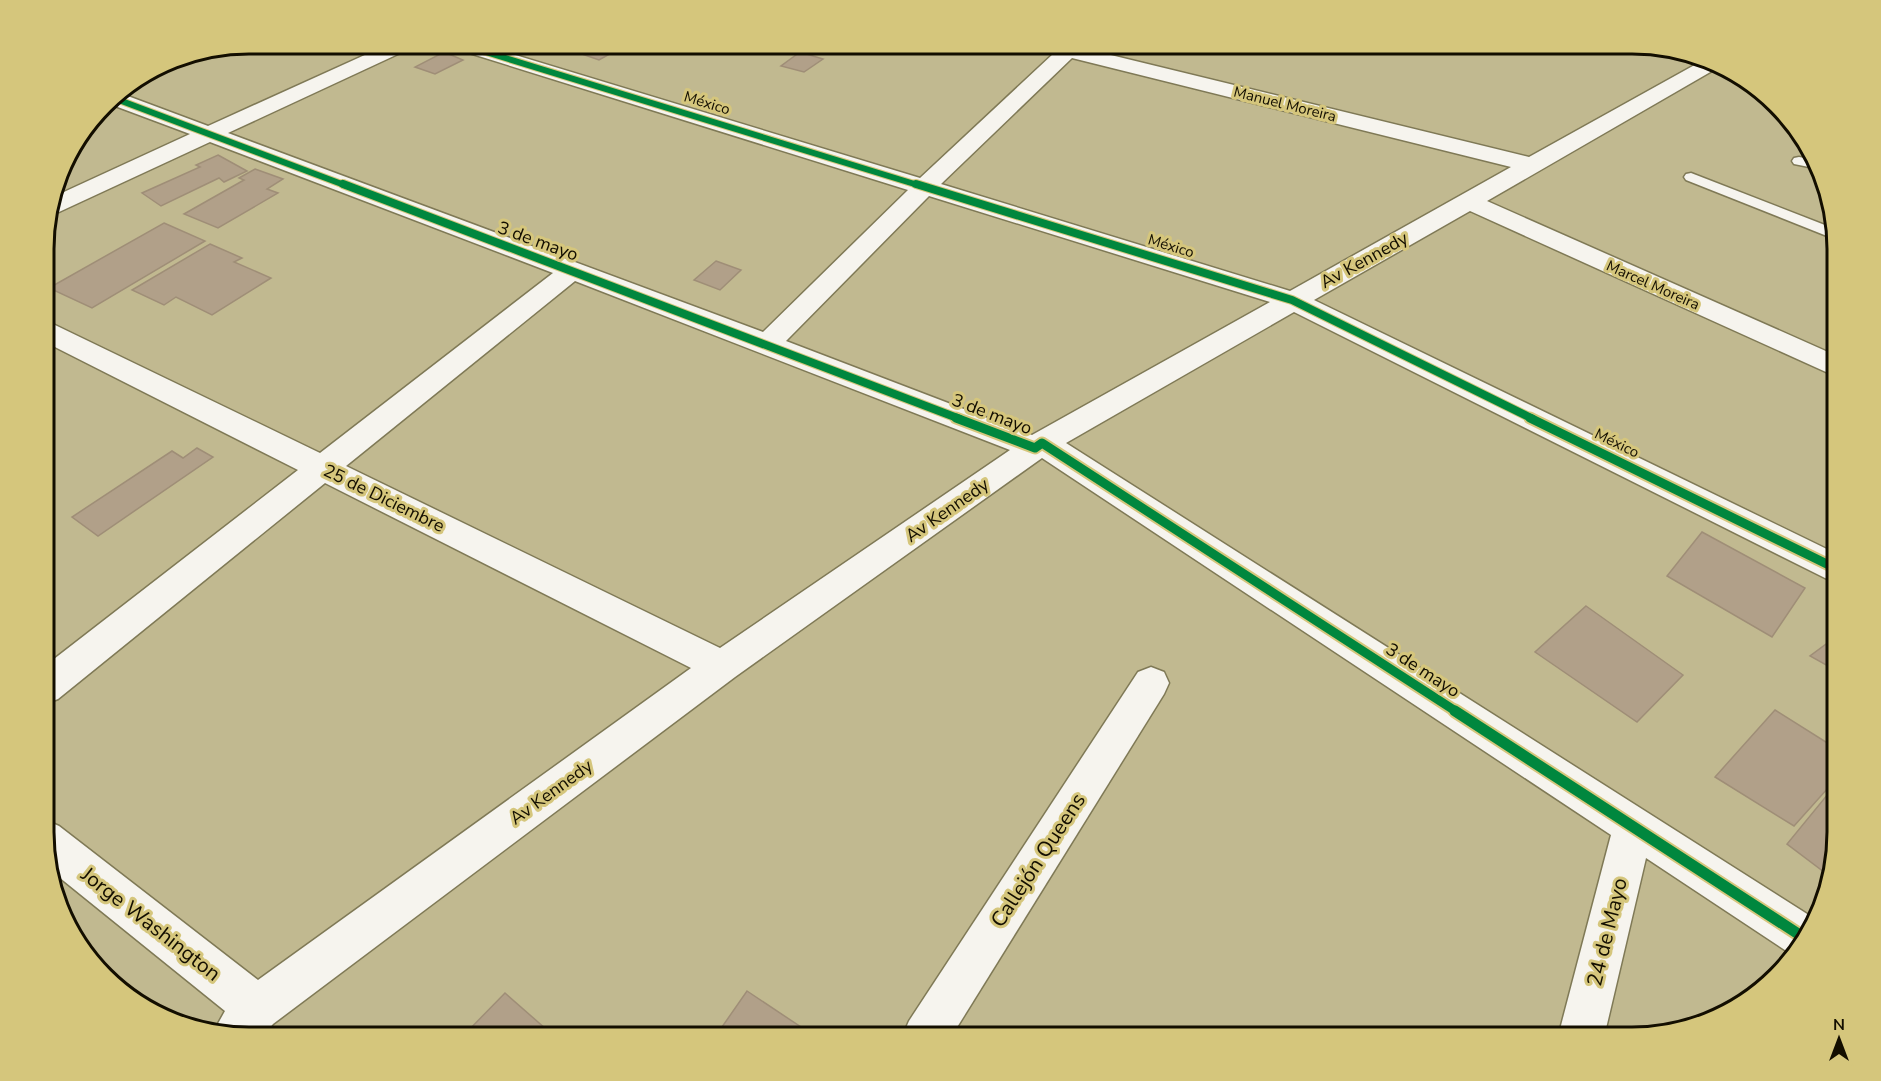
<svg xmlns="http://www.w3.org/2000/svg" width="1881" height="1081" font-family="'Nunito Sans',sans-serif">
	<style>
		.building { fill: #b1a089; stroke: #9f8e77; stroke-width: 1.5 }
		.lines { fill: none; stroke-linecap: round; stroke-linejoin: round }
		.lane-casing { stroke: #7f7956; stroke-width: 3 }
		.street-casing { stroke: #7f7956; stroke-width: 3 }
		.lane { fill: #f6f4ee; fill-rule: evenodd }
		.street { fill: #f6f4ee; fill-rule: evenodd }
		.cycleway-far3-casing { stroke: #d5c67c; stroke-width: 8 }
		.cycleway-far2-casing { stroke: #d5c67c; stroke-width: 10 }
		.cycleway-far1-casing { stroke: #d5c67c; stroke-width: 13 }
		.cycleway-casing { stroke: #d5c67c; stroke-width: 15 }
		.cycleway-far3 { stroke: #00873e; stroke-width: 6 }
		.cycleway-far2 { stroke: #00873e; stroke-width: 8 }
		.cycleway-far1 { stroke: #00873e; stroke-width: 9 }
		.cycleway { stroke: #00873e; stroke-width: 11 }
		.labels { text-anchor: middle; stroke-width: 6; stroke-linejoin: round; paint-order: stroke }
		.far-street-label { font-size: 15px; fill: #130e00; stroke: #d5c67c }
		.street-label { font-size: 18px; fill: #130e00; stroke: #d5c67c }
		.near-street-label { font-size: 21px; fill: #130e00; stroke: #d5c67c }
		.rim { fill: none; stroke: #130e00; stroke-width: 3 }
	</style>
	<rect width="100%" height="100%" fill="#c1b990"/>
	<g class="building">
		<path d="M 600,44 L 622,44 L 626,45 L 599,60 L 582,54 Z"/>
		<path d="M 444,52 L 463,60 L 435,74 L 415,67 Z"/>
		<path d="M 800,52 L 823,59 L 804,72 L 781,66 Z"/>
		<path d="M 218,155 L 247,171 L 224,182 L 219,178 L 161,206 L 142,193 L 200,167 L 196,165 Z"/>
		<path d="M 255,169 L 283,179 L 267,189 L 278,193 L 218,228 L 184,214 L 244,180 L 239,178 Z"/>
		<path d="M 164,223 L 205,241 L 92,308 L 49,288 Z"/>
		<path d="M 210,244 L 242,258 L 234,262 L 271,278 L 212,315 L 176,297 L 164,305 L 132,290 Z"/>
		<path d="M 716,261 L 741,270 L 720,290 L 694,280 Z"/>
		<path d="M 197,448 L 213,457 L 98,536 L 72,517 L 172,451 L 183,458 Z"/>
		<path d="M 1702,532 L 1805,588 L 1772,637 L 1667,576 Z"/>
		<path d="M 1586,606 L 1683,675 L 1637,722 L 1535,652 Z"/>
		<path d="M 1837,636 L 1837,671 L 1810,656 Z"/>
		<path d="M 1775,710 L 1837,749 L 1837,778 L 1794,826 L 1715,777 Z"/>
		<path d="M 1837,783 L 1837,845 L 1828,875 L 1787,844 Z"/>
		<path d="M 747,991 L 816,1037 L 715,1037 Z"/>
		<path d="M 505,993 L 555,1037 L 462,1037 Z"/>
	</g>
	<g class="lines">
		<g class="lane-casing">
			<g id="lane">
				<path d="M 1799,157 L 1811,159 L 1814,168 L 1794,164 L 1792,161 L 1794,158 Z"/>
				<path d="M 1691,173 L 1835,229 L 1837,240 L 1686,180 L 1684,177 L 1686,174 Z"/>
			</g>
		</g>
		<g class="street-casing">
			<g id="street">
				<path d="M 389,44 L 414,44 L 411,48 L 228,133 L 763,332 L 908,190 L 453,48 L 450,44 L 479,44 L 920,178 L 1053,54 L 1032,48 L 1029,44 L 1085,44 L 1082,48 L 1529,157 L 1700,62 L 1719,67 L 1487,201 L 1837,356 L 1837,377 L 1470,211 L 1314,300 L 1837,554 L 1837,582 L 1825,578 L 1294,312 L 1066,443 L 1815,919 L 1810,935 L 1791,954 L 1646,858 L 1604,1037 L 1558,1037 L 1611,835 L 1042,458 L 735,677 L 273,1024 L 262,1037 L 248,1037 L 215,1029 L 225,1011 L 49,869 L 45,859 L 45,820 L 59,826 L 258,980 L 691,668 L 325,483 L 58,699 L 45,704 L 45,666 L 298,470 L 45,342 L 45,322 L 55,325 L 320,453 L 553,273 L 210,142 L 59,212 L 48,214 L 53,197 L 190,134 L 107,103 L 117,92 L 208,126 ZM 1072,58 L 1511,167 L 1290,291 L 941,184 ZM 929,196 L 1270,302 L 1032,435 L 786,341 ZM 575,281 L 1010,450 L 720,648 L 346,466 Z"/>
				<path d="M 1151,667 L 1164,672 L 1169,683 L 1164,694 L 951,1037 L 902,1037 L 909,1021 L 1138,672 Z"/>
			</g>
		</g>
		<use href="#lane" class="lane"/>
		<use href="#street" class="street"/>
		<g class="cycleway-far3-casing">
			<g id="cycleway-far3">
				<path d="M 460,44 L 921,186"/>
				<path d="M 111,97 L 347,186"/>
			</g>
		</g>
		<g class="cycleway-far2-casing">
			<g id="cycleway-far2">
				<path d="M 343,184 L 960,419"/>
				<path d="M 916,184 L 1292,300 L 1533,419"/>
			</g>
		</g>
		<g class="cycleway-far1-casing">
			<g id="cycleway-far1">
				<path d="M 956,418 L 1035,448 L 1042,443 L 1457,712"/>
				<path d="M 1530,418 L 1837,569"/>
			</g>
		</g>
		<g class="cycleway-casing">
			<path id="cycleway" d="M 1455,711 L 1806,939"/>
		</g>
		<use href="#cycleway-far3" class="cycleway-far3"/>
		<use href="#cycleway-far2" class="cycleway-far2"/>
		<use href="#cycleway-far1" class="cycleway-far1"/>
		<use href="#cycleway" class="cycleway"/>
	</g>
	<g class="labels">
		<g class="far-street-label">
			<text transform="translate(707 103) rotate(17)" y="5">México</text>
			<text transform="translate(1285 104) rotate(14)" y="5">Manuel Moreira</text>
			<text transform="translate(1171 246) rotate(17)" y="5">México</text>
			<text transform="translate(1653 285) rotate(24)" y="5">Marcel Moreira</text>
			<text transform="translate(1617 443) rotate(26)" y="5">México</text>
		</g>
		<g class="street-label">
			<text transform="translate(538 241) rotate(20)" y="6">3 de mayo</text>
			<text transform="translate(1364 260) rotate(-29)" y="6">Av Kennedy</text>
			<text transform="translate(992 414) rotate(21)" y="6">3 de mayo</text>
			<text transform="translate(384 498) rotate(26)" y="6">25 de Diciembre</text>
			<text transform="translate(947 510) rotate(-35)" y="6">Av Kennedy</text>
			<text transform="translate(1423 670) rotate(33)" y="6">3 de mayo</text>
			<text transform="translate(551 792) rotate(-36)" y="6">Av Kennedy</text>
		</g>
		<g class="near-street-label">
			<text transform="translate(1038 860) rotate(-57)" y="7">Callejón Queens</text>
			<text transform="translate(151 924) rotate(38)" y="7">Jorge Washington</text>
			<text transform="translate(1607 932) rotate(-76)" y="7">24 de Mayo</text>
		</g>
	</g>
	<path d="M0 0H1881V1081H0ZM249 54H1632A195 195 0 0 1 1827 249V832A195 195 0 0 1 1632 1027H249A195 195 0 0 1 54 832V249A195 195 0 0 1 249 54Z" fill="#d5c67c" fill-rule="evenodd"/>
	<path class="rim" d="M249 54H1632A195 195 0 0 1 1827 249V832A195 195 0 0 1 1632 1027H249A195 195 0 0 1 54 832V249A195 195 0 0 1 249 54Z"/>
	<g transform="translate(1839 1039)" stroke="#d5c67c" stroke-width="4.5" paint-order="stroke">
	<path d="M0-4.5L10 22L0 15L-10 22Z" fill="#130e00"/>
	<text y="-9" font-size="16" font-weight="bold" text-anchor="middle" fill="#130e00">N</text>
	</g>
</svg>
